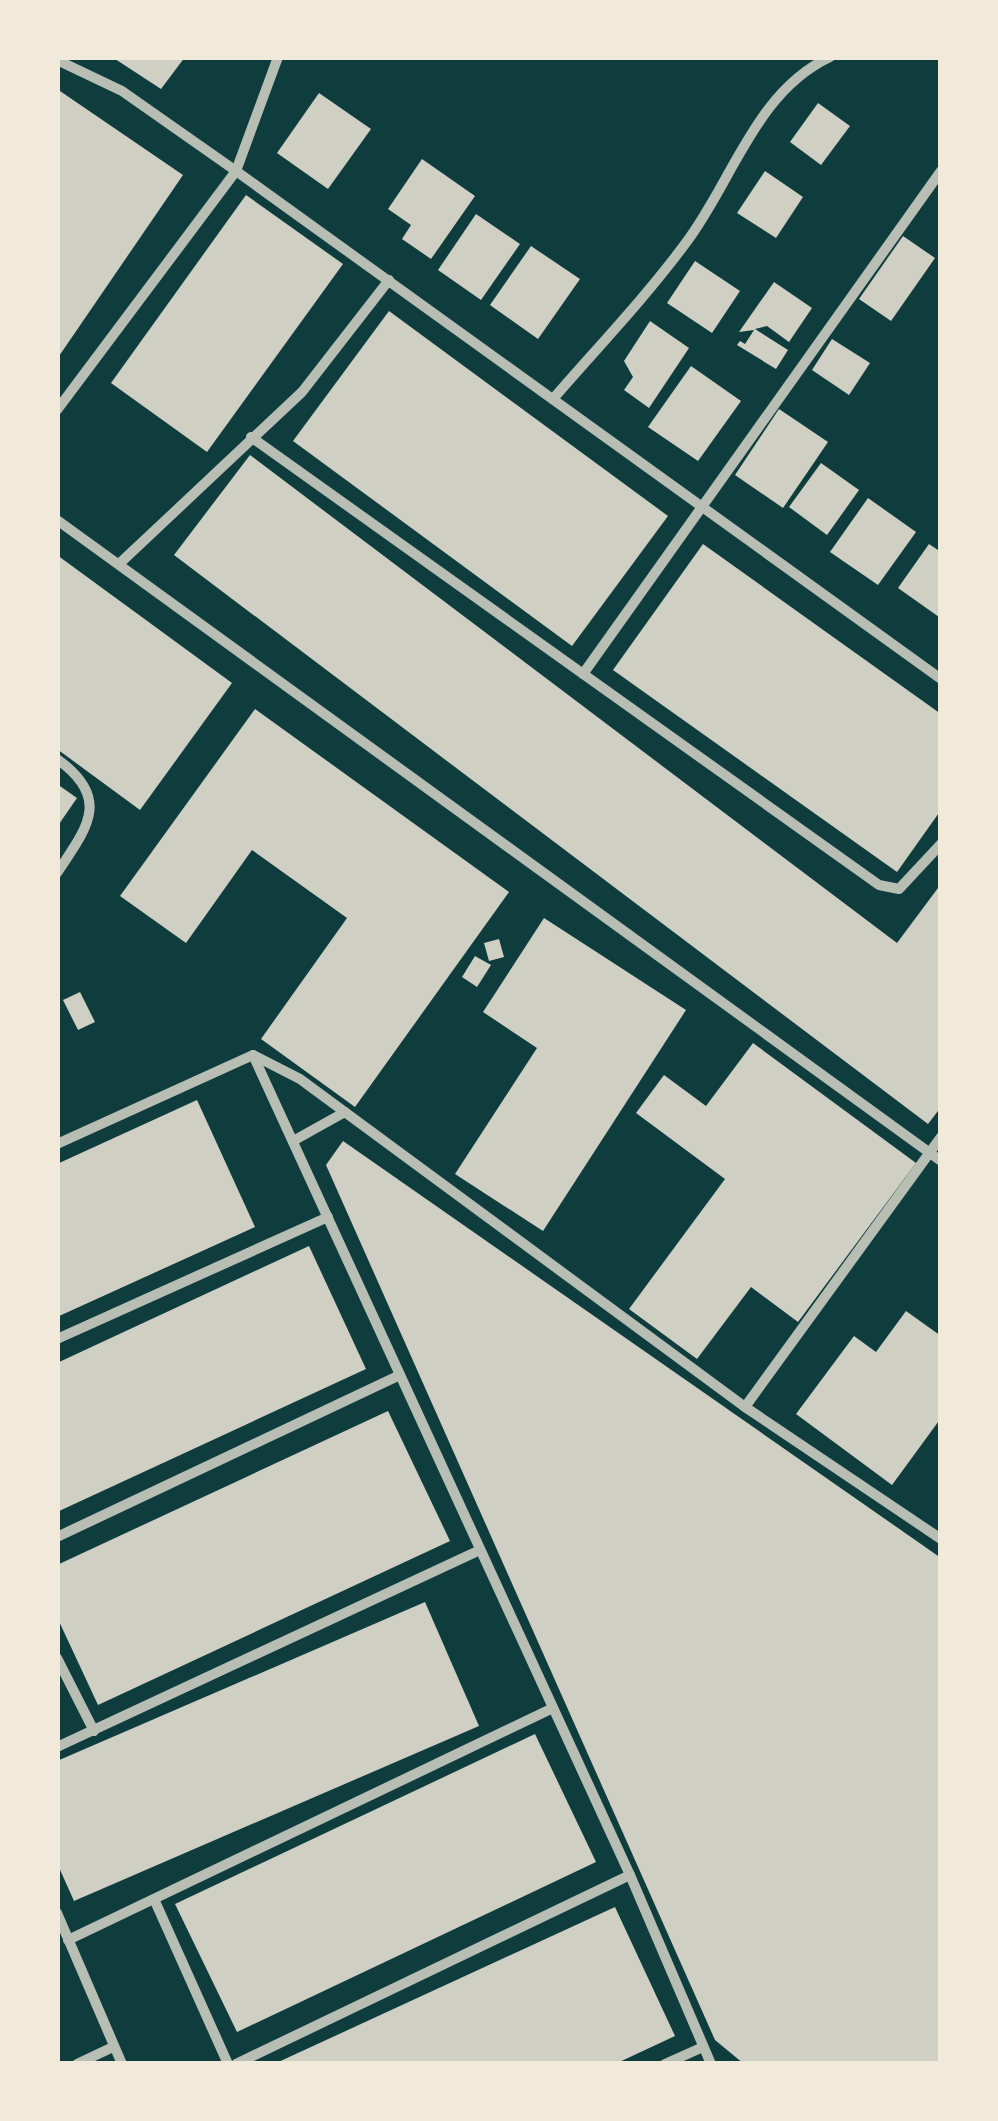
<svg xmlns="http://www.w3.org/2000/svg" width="998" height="2121" font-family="'Times New Roman',serif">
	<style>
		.building { fill: #cfcfc3 }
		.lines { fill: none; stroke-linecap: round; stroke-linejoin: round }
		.minor { stroke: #b8beb3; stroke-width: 10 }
	</style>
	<rect width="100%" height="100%" fill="#0f3d3e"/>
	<g class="building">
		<path d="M 112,57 L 185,57 L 161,89 Z"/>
		<path d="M 57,89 L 183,175 L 57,359 Z"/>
		<path d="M 319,93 L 371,129 L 328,189 L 277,153 Z"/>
		<path d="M 818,103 L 850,126 L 821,165 L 790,142 Z"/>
		<path d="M 422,159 L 475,196 L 431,259 L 402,239 L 411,225 L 388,209 Z"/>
		<path d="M 765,171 L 803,197 L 776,238 L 737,213 Z"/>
		<path d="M 246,195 L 343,264 L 207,452 L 111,383 Z"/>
		<path d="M 476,214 L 520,244 L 481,300 L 438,270 Z"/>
		<path d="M 903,236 L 935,258 L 891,321 L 859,299 Z"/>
		<path d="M 531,246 L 580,279 L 538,339 L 490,305 Z"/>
		<path d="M 695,261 L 740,291 L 712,333 L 667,303 Z"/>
		<path d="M 774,282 L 812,308 L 789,342 L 767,326 L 755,329 L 788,350 L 776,369 L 737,345 L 740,341 L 745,344 L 754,330 L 739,332 Z"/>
		<path d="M 389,311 L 668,516 L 572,646 L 293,441 Z"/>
		<path d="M 650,321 L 689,348 L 649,408 L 624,390 L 633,377 L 624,361 Z"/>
		<path d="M 832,339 L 870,363 L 849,395 L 812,370 Z"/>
		<path d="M 691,366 L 741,401 L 698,461 L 648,427 Z"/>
		<path d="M 779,409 L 828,442 L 783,508 L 735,475 Z"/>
		<path d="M 250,455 L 897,943 L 941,884 L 941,1107 L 928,1124 L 174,555 Z"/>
		<path d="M 821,463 L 859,490 L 827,535 L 789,507 Z"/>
		<path d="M 868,498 L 916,532 L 878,585 L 830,552 Z"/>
		<path d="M 703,544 L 941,714 L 941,810 L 897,872 L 613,670 Z"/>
		<path d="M 929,544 L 941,552 L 939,617 L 898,588 Z"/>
		<path d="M 57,555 L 232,683 L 140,810 L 57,749 Z"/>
		<path d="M 255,709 L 509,892 L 355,1107 L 261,1039 L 347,918 L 252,850 L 186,943 L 120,896 Z"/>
		<path d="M 57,784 L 77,798 L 57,827 Z"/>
		<path d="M 544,918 L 686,1010 L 543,1231 L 455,1174 L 537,1048 L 483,1012 Z"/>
		<path d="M 499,939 L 504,957 L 489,961 L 484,943 Z"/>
		<path d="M 475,956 L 491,965 L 477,987 L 462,977 Z"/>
		<path d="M 80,992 L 95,1022 L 78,1030 L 63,1000 Z"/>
		<path d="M 753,1043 L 916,1163 L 798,1322 L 751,1287 L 697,1359 L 629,1309 L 725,1179 L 636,1113 L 664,1075 L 706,1106 Z"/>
		<path d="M 197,1100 L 255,1227 L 57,1317 L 57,1164 Z"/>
		<path d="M 343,1141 L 941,1558 L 941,2064 L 744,2064 L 715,2040 L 326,1165 Z"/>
		<path d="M 309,1246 L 366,1369 L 57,1512 L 57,1363 Z"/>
		<path d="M 906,1311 L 941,1336 L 941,1418 L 892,1485 L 796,1414 L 854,1336 L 876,1352 Z"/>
		<path d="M 388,1411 L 450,1541 L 98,1705 L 57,1617 L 57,1565 Z"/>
		<path d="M 425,1602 L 479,1726 L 74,1901 L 57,1863 L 57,1761 Z"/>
		<path d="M 535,1734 L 596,1862 L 237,2032 L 175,1904 Z"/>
		<path d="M 615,1907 L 675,2036 L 615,2064 L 274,2064 Z"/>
	</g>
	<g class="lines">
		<g class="minor">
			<path d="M 57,60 L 122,91 L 236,171 L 941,679"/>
			<path d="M 553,399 C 597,348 645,298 685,244 C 732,183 755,92 830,57"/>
			<path d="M 57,410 L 236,171 L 278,57"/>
			<path d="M 251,437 L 879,885 L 899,889 L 941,844"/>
			<path d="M 57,520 L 941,1161"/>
			<path d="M 119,564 L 302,392 L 389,280"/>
			<path d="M 583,674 L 941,171"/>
			<path d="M 57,759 C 113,799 86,829 57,873"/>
			<path d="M 253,1055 L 630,1875 L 711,2064"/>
			<path d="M 293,1141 L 345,1112"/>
			<path d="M 57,1144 L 253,1055 L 300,1079 L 745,1407 L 941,1539"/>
			<path d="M 57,1339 L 328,1217"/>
			<path d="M 745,1407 L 941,1137"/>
			<path d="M 57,1537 L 400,1375"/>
			<path d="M 57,1658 L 94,1731"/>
			<path d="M 57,1747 L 480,1550"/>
			<path d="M 154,1899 L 228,2064"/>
			<path d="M 57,1913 L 122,2064"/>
			<path d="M 68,1940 L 553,1708"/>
			<path d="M 77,2064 L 113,2047"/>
			<path d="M 236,2064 L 630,1875"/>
			<path d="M 665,2064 L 703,2047"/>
		</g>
	</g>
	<rect width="998" height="2121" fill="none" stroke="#f1e9da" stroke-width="120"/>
</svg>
